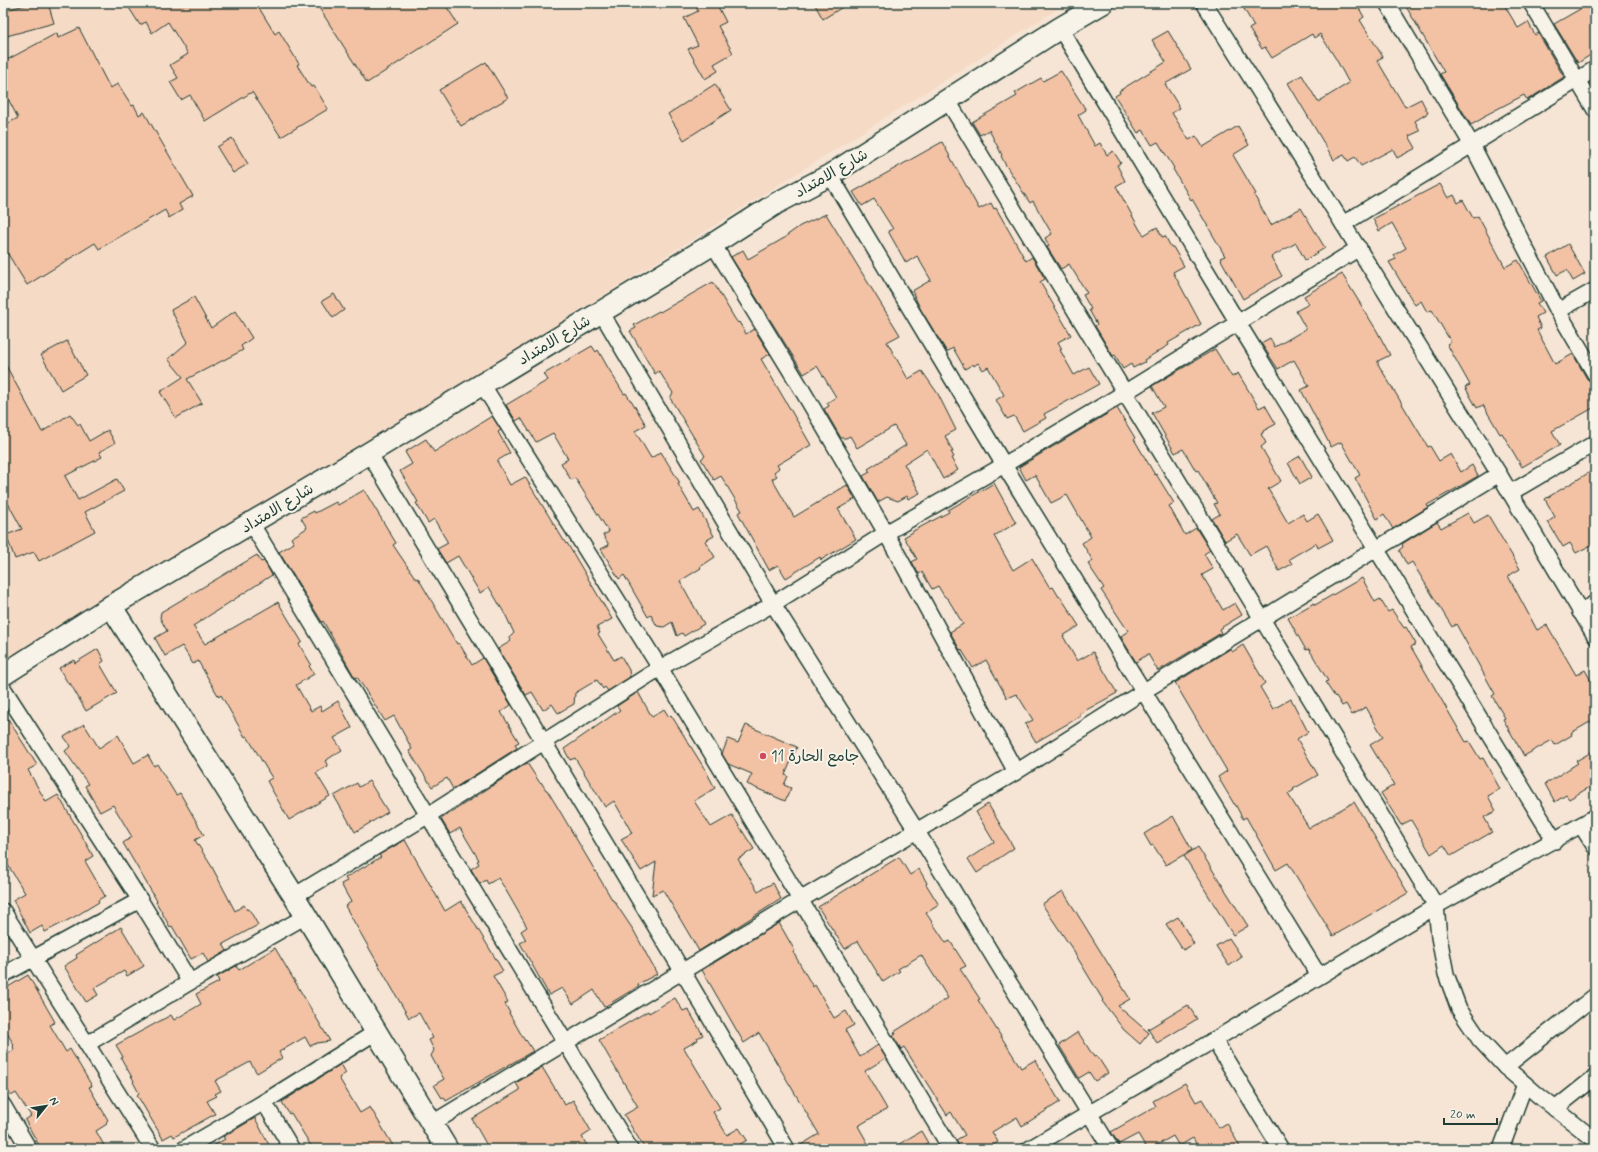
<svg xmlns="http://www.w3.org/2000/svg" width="1598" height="1152" font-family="Mynerve,'Playpen Sans Arabic',sans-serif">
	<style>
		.built { fill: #f5dac6 }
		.building { fill: #f3c1a4; stroke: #1f3d34 }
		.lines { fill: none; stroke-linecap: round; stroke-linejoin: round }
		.street-casing { stroke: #1f3d34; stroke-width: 18 }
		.secondary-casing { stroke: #1f3d34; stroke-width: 24 }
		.street { stroke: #f7f3e8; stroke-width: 15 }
		.secondary { stroke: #f7f3e8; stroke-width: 21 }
		.poi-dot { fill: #d1495b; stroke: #f7f3e8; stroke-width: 1.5 }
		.labels { text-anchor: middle; stroke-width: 4; stroke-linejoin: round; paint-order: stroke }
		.street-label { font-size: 15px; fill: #1f3d34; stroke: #f7f3e8 }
		.poi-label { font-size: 15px; fill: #1f3d34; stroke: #f7f3e8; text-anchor: start }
	</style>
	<rect width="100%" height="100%" fill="#f6e4d4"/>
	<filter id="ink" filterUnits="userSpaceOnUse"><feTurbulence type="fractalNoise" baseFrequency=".025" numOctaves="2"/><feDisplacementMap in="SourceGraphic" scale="8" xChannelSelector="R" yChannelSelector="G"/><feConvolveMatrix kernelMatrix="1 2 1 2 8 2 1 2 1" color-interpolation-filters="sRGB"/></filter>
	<g filter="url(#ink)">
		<path class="built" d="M 3,3 L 1067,3 L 111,606 L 3,667 Z"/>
		<g class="building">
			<path d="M 32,3 L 48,3 L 54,23 L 3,37 L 3,11 Z"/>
			<path d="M 126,3 L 256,3 L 275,34 L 279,31 L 299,64 L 297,65 L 311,87 L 314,86 L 328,109 L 281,137 L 252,92 L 205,121 L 190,95 L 181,100 L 170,82 L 178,78 L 170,65 L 188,54 L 168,22 L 152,33 L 146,22 L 140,25 Z"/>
			<path d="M 316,3 L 444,3 L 458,24 L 367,83 Z"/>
			<path d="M 694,3 L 716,3 L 726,22 L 718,26 L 733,53 L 714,64 L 718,71 L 705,79 L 688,49 L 698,45 L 684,18 L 698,11 Z"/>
			<path d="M 814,3 L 849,3 L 823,19 Z"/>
			<path d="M 1253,3 L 1356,3 L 1364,17 L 1360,20 L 1383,57 L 1377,60 L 1405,107 L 1421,99 L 1428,113 L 1415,121 L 1420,131 L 1409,136 L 1416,148 L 1397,158 L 1393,149 L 1361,166 L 1355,157 L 1348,161 L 1344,155 L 1334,160 L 1288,83 L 1302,75 L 1318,102 L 1349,83 L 1336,59 L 1320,34 L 1314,38 L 1312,34 L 1272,58 L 1265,47 L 1262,49 L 1249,29 L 1254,26 L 1244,9 Z"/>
			<path d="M 1404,3 L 1503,3 L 1518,28 L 1528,22 L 1535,35 L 1538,33 L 1564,77 L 1527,100 L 1524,95 L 1484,116 L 1485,117 L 1471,125 L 1440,74 L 1444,72 Z"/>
			<path d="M 1587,5 L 1595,19 L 1595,52 L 1578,63 L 1554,24 Z"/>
			<path d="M 79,28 L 110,88 L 118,84 L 132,106 L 134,105 L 139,115 L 144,112 L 193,196 L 179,204 L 182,210 L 169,218 L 165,210 L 99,249 L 95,243 L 27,285 L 3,246 L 3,126 L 18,118 L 3,89 L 3,62 L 57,33 L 58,38 Z"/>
			<path d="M 1168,31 L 1191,69 L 1165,84 L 1180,108 L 1172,113 L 1189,140 L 1196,136 L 1203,147 L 1238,126 L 1249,145 L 1233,155 L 1256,194 L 1254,195 L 1271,225 L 1301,208 L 1325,248 L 1305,260 L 1296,243 L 1271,257 L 1282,276 L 1243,299 L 1220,258 L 1225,256 L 1192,199 L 1191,200 L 1173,169 L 1174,168 L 1158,142 L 1152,145 L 1143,130 L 1138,133 L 1115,96 L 1120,93 L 1119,91 L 1166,62 L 1152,40 Z"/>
			<path d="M 486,62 L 508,98 L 461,126 L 439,90 Z"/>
			<path d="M 1061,71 L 1086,110 L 1078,115 L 1095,146 L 1100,143 L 1107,155 L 1113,151 L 1121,163 L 1117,165 L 1125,181 L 1116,186 L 1140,230 L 1144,235 L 1157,227 L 1162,237 L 1165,236 L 1171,247 L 1173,247 L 1184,266 L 1173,272 L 1201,324 L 1168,343 L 1169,345 L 1144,360 L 1145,362 L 1133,368 L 1131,364 L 1123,369 L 1115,355 L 1113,356 L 1095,326 L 1097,324 L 1089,310 L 1091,309 L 1083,295 L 1087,293 L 1069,264 L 1061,269 L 1047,247 L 1049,246 L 1045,238 L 1052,234 L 1033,201 L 1030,203 L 1005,164 L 1001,156 L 1002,155 L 989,130 L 980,135 L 972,122 L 1017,96 L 1015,93 L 1041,78 L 1043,81 Z"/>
			<path d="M 715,84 L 731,110 L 684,140 L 668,114 Z"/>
			<path d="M 232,138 L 248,164 L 233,173 L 217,147 Z"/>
			<path d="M 942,142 L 979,209 L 991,203 L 994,209 L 996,208 L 1026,261 L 1032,257 L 1045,279 L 1040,282 L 1071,335 L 1058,342 L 1062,349 L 1060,350 L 1074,375 L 1089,367 L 1099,384 L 1044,414 L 1046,418 L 1023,431 L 1014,416 L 1007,419 L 996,400 L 1004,395 L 988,367 L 983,370 L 978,363 L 974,366 L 973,364 L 965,369 L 953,348 L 947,352 L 921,310 L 912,291 L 931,280 L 917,256 L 906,263 L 888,231 L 893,229 L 874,199 L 862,206 L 853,192 Z"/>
			<path d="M 1440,184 L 1448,198 L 1454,195 L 1458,203 L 1463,200 L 1473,218 L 1478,216 L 1505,267 L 1518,260 L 1541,301 L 1537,303 L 1543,313 L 1536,317 L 1541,328 L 1537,330 L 1555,364 L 1573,354 L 1587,379 L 1592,382 L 1595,387 L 1595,407 L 1552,431 L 1560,445 L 1522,467 L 1502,433 L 1500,434 L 1483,405 L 1477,408 L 1465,387 L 1470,385 L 1447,344 L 1451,342 L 1432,310 L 1427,312 L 1421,301 L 1415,305 L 1389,262 L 1396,259 L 1394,255 L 1406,248 L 1392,223 L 1379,231 L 1373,219 Z"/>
			<path d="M 826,214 L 900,335 L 887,342 L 908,379 L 922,371 L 938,394 L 956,430 L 945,436 L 953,452 L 951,452 L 954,457 L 951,458 L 958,470 L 943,479 L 927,449 L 904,464 L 920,493 L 908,499 L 907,496 L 898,501 L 887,497 L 878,502 L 863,476 L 870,472 L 868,469 L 906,445 L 894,426 L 857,448 L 850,436 L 846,438 L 841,438 L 824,409 L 829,406 L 827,403 L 836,397 L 817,366 L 804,374 L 731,257 L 743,250 L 748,259 L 786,237 L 786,236 L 800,226 Z"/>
			<path d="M 1568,244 L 1585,274 L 1573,281 L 1567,270 L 1557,275 L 1547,257 Z"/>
			<path d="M 1342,274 L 1377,331 L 1390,355 L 1378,361 L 1378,364 L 1428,447 L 1430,446 L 1439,461 L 1451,454 L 1461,472 L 1472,465 L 1478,476 L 1427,505 L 1428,507 L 1393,529 L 1384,514 L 1377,519 L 1355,478 L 1360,475 L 1341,442 L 1331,447 L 1301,390 L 1309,386 L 1294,360 L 1278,369 L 1261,343 L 1270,338 L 1275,347 L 1306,329 L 1296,311 L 1309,304 L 1304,296 Z"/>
			<path d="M 713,282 L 735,319 L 738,323 L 739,322 L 746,334 L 754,329 L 770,354 L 761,359 L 811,445 L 777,465 L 779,468 L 774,472 L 777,476 L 772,479 L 794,517 L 847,485 L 855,499 L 838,509 L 856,539 L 821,560 L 820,557 L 786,578 L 778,565 L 769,570 L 738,513 L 742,511 L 721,476 L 714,480 L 701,459 L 705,456 L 670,398 L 673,393 L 659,371 L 655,374 L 630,331 L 636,328 L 634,325 L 659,311 L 660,312 Z"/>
			<path d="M 334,294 L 344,310 L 333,318 L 322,301 Z"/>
			<path d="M 194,297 L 211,328 L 235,311 L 252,338 L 241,346 L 243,350 L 187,379 L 202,403 L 176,418 L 160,392 L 183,377 L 168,359 L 188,342 L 171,310 Z"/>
			<path d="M 67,341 L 86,375 L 61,390 L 41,355 Z"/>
			<path d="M 592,346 L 596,352 L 598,350 L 607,366 L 624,394 L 626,393 L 630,400 L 631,400 L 646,425 L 635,431 L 651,458 L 661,452 L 680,483 L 678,484 L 694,512 L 699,509 L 714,536 L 705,541 L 715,557 L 700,567 L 701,568 L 680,581 L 704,624 L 684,636 L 682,633 L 677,636 L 672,622 L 664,627 L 657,626 L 651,615 L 648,617 L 624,575 L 619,579 L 601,549 L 609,545 L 603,535 L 609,532 L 575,478 L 571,480 L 561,463 L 568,459 L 553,433 L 536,442 L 521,418 L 516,421 L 506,405 L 548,380 L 544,374 Z"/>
			<path d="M 1215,349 L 1232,377 L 1238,373 L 1259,408 L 1265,405 L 1276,424 L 1263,431 L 1263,433 L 1261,434 L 1266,443 L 1261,447 L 1281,481 L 1268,489 L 1288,523 L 1303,514 L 1307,521 L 1318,514 L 1333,540 L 1318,548 L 1316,543 L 1289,559 L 1292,564 L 1279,571 L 1266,546 L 1250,555 L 1237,534 L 1225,541 L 1212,519 L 1220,514 L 1214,504 L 1217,503 L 1198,470 L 1196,471 L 1183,449 L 1175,453 L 1152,413 L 1164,407 L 1152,386 Z"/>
			<path d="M 3,360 L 42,432 L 70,414 L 78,425 L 80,424 L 89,441 L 108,430 L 115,443 L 99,452 L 102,457 L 65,476 L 78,500 L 117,479 L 124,491 L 85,512 L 95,531 L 39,561 L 34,552 L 15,559 L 6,535 L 22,529 L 3,494 Z"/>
			<path d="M 1117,408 L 1135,438 L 1134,439 L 1155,475 L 1156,474 L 1174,503 L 1169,506 L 1185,535 L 1196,528 L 1210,550 L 1204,554 L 1213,569 L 1202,575 L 1223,610 L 1235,603 L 1242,615 L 1219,629 L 1221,633 L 1158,671 L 1148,654 L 1136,662 L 1122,639 L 1121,636 L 1128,631 L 1101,590 L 1104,588 L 1088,564 L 1093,561 L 1082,543 L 1091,537 L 1067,495 L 1051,503 L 1035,475 L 1026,480 L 1019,467 Z"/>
			<path d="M 492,416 L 501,430 L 498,432 L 510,453 L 497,461 L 510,485 L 525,477 L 566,544 L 567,543 L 612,619 L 597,627 L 600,633 L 598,634 L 614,660 L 621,656 L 629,670 L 630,677 L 608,691 L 605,687 L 603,689 L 597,680 L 575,693 L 574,704 L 558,713 L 552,704 L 543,710 L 532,692 L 526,695 L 498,649 L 511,641 L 510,637 L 514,633 L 506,616 L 489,587 L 480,593 L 458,556 L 446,563 L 437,549 L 448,543 L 434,519 L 428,523 L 416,503 L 418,502 L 400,471 L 412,464 L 405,452 L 426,439 L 434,452 Z"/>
			<path d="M 1300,456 L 1312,477 L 1300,484 L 1288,463 Z"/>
			<path d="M 1595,469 L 1595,543 L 1576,553 L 1570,543 L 1563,547 L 1548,522 L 1555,517 L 1545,499 Z"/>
			<path d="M 994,483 L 1016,523 L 994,536 L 1013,570 L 1032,558 L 1050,588 L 1053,587 L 1059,597 L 1060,596 L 1079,626 L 1063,636 L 1077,661 L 1093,652 L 1117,693 L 1079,714 L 1081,716 L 1036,742 L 1025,724 L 1033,720 L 1018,696 L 1016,694 L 1007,698 L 986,660 L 973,668 L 961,649 L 960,650 L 950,632 L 963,624 L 948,599 L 944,596 L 938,586 L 932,589 L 922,572 L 919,574 L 912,562 L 917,559 L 904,537 L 913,532 L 913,531 L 949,512 L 948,510 L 957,505 Z"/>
			<path d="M 364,490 L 396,543 L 393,545 L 416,579 L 418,578 L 457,644 L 459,643 L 472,665 L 483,658 L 511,705 L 501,712 L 519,742 L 515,744 L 517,748 L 453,789 L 447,778 L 432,787 L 409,751 L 412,749 L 394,716 L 385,721 L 357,677 L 355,678 L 323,621 L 322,622 L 279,552 L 294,543 L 291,538 L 307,528 L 301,518 L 314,511 L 315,513 L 336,502 L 338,505 Z"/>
			<path d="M 1468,513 L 1474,523 L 1488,515 L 1520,569 L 1508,576 L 1537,630 L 1547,625 L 1576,675 L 1585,670 L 1595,688 L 1595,719 L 1571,733 L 1572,735 L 1555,745 L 1552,740 L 1524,756 L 1503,719 L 1505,718 L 1492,696 L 1495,694 L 1456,624 L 1452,627 L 1412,562 L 1407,565 L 1399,550 L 1403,547 L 1402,544 L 1437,522 L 1441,528 Z"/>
			<path d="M 257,555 L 261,562 L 264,561 L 272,575 L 193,626 L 205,644 L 278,602 L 302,642 L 299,644 L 311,664 L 309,666 L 314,674 L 296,685 L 311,711 L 320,706 L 322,711 L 338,701 L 352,728 L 334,738 L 342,750 L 325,761 L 328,766 L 316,773 L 330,796 L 289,820 L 267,781 L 272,778 L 247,736 L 245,737 L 221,695 L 219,697 L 198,661 L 193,664 L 182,646 L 165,656 L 155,638 L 167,631 L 160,618 L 161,612 Z"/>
			<path d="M 1362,578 L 1375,602 L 1380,599 L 1388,612 L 1392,610 L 1404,628 L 1406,627 L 1416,644 L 1411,647 L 1466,742 L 1469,741 L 1480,759 L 1483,758 L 1500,789 L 1488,796 L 1496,811 L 1484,817 L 1492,832 L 1451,856 L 1444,845 L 1431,854 L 1411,820 L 1401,825 L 1381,793 L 1394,785 L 1370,745 L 1383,737 L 1366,707 L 1352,715 L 1346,704 L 1342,706 L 1336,696 L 1335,697 L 1325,682 L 1328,681 L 1309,649 L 1306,650 L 1288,618 L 1314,603 L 1315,605 Z"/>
			<path d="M 1243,645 L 1265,683 L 1260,687 L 1273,709 L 1291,699 L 1308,732 L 1297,739 L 1318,775 L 1293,789 L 1294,790 L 1288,794 L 1309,828 L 1354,802 L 1408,893 L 1333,936 L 1288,863 L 1276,870 L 1246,817 L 1243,819 L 1235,804 L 1234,804 L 1218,777 L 1227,771 L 1175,683 L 1230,649 L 1232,652 Z"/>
			<path d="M 98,649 L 104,661 L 100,664 L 117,693 L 86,711 L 70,683 L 69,685 L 59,668 L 74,660 L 75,663 Z"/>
			<path d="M 638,692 L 652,717 L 664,709 L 669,717 L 671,715 L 706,771 L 715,788 L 694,801 L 711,827 L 732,815 L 754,849 L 738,859 L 758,891 L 773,883 L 781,899 L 699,951 L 663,890 L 652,895 L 656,862 L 641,871 L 621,839 L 632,833 L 614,801 L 605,807 L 575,758 L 570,760 L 564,749 L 620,710 L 617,706 Z"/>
			<path d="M 3,711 L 37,765 L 28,770 L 46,802 L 58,795 L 82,836 L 93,856 L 85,861 L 105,896 L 98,900 L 99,902 L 76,916 L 45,932 L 42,926 L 30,933 L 13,900 L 25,893 L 3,857 Z"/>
			<path d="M 84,724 L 99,748 L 118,735 L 134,763 L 148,755 L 154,766 L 157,764 L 176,795 L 180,793 L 204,835 L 195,840 L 212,867 L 235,911 L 244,905 L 247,910 L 249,909 L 258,925 L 223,944 L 227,951 L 208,962 L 203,953 L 191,959 L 172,926 L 170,927 L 156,902 L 157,901 L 123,843 L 132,837 L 113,805 L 100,812 L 85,786 L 88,784 L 65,751 L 71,746 L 64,737 Z"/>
			<path d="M 746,725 L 797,747 L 785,775 L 788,776 L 784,785 L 791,788 L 785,801 L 747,784 L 752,774 L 728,764 L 722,754 L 728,739 L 738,743 Z"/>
			<path d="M 1595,750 L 1595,784 L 1569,799 L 1566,795 L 1555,802 L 1545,784 L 1578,763 L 1576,761 Z"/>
			<path d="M 527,763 L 540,783 L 541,782 L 546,790 L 547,790 L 558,808 L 613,901 L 614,901 L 634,931 L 657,974 L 638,984 L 639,986 L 604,1007 L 594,990 L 573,1004 L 562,988 L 549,995 L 520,943 L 526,940 L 521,931 L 527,927 L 504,887 L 498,878 L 488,884 L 486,880 L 480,884 L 471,869 L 479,864 L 477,861 L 479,860 L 460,828 L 450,834 L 441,819 Z"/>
			<path d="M 369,781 L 388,812 L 355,832 L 334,796 L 357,783 L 359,787 Z"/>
			<path d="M 988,804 L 1014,848 L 977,873 L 968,859 L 994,842 L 976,812 Z"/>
			<path d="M 1173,816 L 1192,850 L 1166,865 L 1153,845 L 1151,846 L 1144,834 Z"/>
			<path d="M 405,840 L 445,911 L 461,901 L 503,971 L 493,976 L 508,1002 L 505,1004 L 510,1013 L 509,1013 L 525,1041 L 526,1040 L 533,1051 L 446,1101 L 444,1097 L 442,1098 L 434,1085 L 444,1079 L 431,1056 L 434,1050 L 429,1040 L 433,1038 L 419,1013 L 409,1018 L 345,906 L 351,902 L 341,884 L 347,881 L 345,878 L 352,874 L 381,857 L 379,855 Z"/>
			<path d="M 1198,847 L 1248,926 L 1233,935 L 1184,856 Z"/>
			<path d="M 899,857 L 910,875 L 919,869 L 927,883 L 926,884 L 939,905 L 926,913 L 946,943 L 950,941 L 966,966 L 960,969 L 980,999 L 978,1000 L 1021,1068 L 1035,1060 L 1060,1102 L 1022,1126 L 1017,1117 L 992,1132 L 998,1142 L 987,1149 L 960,1149 L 956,1140 L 965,1135 L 951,1112 L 947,1115 L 904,1047 L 901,1049 L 893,1036 L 896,1034 L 894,1032 L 948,998 L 921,955 L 898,969 L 900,971 L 883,982 L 858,941 L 845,949 L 818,907 Z"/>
			<path d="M 1063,891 L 1130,999 L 1118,1006 L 1149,1033 L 1140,1044 L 1124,1030 L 1102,1001 L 1103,1000 L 1071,947 L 1042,904 Z"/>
			<path d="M 1178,917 L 1194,944 L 1183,950 L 1166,924 Z"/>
			<path d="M 779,923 L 795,951 L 793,952 L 813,987 L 815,985 L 834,1018 L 846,1011 L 854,1025 L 845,1030 L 860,1057 L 878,1045 L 886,1058 L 865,1071 L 887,1109 L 858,1126 L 871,1149 L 796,1149 L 796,1148 L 819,1134 L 759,1033 L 744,1043 L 702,970 Z"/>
			<path d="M 121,927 L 144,966 L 127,976 L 124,971 L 94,988 L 98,995 L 86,1002 L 64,966 L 77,958 L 76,955 Z"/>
			<path d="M 1229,938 L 1242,957 L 1229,966 L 1216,946 Z"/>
			<path d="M 275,948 L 330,1041 L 317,1043 L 310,1046 L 305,1037 L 279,1052 L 282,1058 L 257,1073 L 250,1062 L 215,1081 L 221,1091 L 215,1094 L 217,1096 L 207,1101 L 215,1114 L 174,1137 L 172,1134 L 163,1139 L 137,1095 L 139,1093 L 133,1082 L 134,1081 L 121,1058 L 123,1057 L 116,1045 L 171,1015 L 174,1020 L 201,1004 L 196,994 L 219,982 L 217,977 L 236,966 L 239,970 Z"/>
			<path d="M 28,975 L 55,1022 L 50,1025 L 66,1052 L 70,1049 L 92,1086 L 89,1087 L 108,1120 L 106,1122 L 107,1124 L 96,1131 L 106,1149 L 41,1149 L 25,1120 L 31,1116 L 16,1093 L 11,1096 L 3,1081 L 3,1057 L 14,1050 L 13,1046 L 14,1045 L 3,1026 L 3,990 Z"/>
			<path d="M 675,998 L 683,1011 L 688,1009 L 703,1035 L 697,1038 L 698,1040 L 684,1048 L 720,1108 L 713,1112 L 727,1135 L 739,1128 L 747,1140 L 734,1148 L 735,1149 L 645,1149 L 624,1115 L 638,1107 L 599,1040 L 648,1011 L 649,1013 Z"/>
			<path d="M 1188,1005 L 1197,1019 L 1157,1043 L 1148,1029 Z"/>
			<path d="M 1078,1032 L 1094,1057 L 1097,1056 L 1108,1073 L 1095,1081 L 1089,1072 L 1079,1078 L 1059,1045 Z"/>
			<path d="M 341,1064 L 346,1073 L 339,1078 L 360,1113 L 370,1107 L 395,1149 L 313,1149 L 291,1113 L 289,1114 L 282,1102 Z"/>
			<path d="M 542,1067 L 565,1105 L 573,1100 L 591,1131 L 582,1137 L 589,1149 L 489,1149 L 472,1119 L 520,1090 L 516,1083 Z"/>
			<path d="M 1185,1083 L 1196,1102 L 1202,1099 L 1219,1128 L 1227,1123 L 1241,1149 L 1199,1149 L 1193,1138 L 1179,1146 L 1173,1136 L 1150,1149 L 1147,1149 L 1138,1134 L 1119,1144 L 1111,1132 L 1156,1106 L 1153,1101 Z"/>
			<path d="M 255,1118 L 271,1149 L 208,1149 L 225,1139 L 223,1137 Z"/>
			<path d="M 921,1131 L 928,1143 L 918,1149 L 891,1149 Z"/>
		</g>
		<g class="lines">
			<g class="street-casing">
				<g id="street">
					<path d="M 1204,3 L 1343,224 L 1499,474 L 1595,636"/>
					<path d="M 1387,3 L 1472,145 L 1558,311 L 1595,374"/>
					<path d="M 1531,3 L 1595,110"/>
					<path d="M 1060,28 L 1238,323 L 1555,841"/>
					<path d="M 948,101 L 1436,906 L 1439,937 L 1446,974 L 1459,1009 L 1480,1040 L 1505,1067 L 1539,1096 L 1595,1140"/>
					<path d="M 830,175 L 1004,465 L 1319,976"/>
					<path d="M 1343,224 L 1595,69"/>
					<path d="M 713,244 L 798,383 L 886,533 L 1016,772"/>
					<path d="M 1558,311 L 1595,290"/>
					<path d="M 601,312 L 773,604 L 916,830 L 1111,1149"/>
					<path d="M 482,384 L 660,668 L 951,1149"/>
					<path d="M 369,453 L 683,972 L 787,1149"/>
					<path d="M 1510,493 L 1595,443"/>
					<path d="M 251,523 L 630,1149"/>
					<path d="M 1580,612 L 1595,603"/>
					<path d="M 3,688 L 140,900 L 190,982"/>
					<path d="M 1581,825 L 1595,847"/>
					<path d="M 294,896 L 427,816 L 660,668 L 773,604 L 886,533 L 1004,465 L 1124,393 L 1359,248"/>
					<path d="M 3,911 L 153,1149"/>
					<path d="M 3,975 L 140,900"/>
					<path d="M 1214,1040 L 1281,1149"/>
					<path d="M 87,1044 L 190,982 L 306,916"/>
					<path d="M 1505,1067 L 1595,996"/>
					<path d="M 264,1102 L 292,1149"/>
					<path d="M 3,1105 L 29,1149"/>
					<path d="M 1555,1109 L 1595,1077"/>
					<path d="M 431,1124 L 800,900 L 1016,772 L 1144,691 L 1499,474"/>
					<path d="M 184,1149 L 264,1102 L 376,1032"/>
					<path d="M 1029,1149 L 1214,1040 L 1436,906 L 1595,817"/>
					<path d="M 1501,1149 L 1525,1084"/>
				</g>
			</g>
			<g class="secondary-casing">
				<g id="secondary">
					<path d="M 111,606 L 294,896 L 447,1149"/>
					<path d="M 3,675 L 111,606 L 369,453 L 713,244 L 777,203 L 830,175 L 1060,28 L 1103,3"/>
				</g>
			</g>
			<use href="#street" class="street"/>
			<use href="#secondary" class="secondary"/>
		</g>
	</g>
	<circle class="poi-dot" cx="763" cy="756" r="4"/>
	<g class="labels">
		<g class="street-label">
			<text transform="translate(831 173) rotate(-30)" y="5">شارع الامتداد</text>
			<text transform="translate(554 340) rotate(-31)" y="5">شارع الامتداد</text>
			<text transform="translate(277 508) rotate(-31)" y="5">شارع الامتداد</text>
		</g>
		<g class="poi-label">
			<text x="771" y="761">جامع الحارة 11</text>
		</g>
	</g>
	<rect width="1598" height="1152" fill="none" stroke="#f7f3e8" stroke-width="16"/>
	<rect x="8" y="8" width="1582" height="1136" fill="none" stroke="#1f3d34" stroke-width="1.5" filter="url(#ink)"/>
	<g transform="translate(46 1106) rotate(60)" stroke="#f7f3e8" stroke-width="3" paint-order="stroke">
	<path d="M0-3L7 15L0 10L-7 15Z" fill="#1f3d34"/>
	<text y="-6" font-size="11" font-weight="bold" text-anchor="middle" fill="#1f3d34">N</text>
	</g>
	<path d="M1444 1118v6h53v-6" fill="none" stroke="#1f3d34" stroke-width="2"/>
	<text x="1450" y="1118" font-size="12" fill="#1f3d34" stroke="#f7f3e8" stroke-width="3" paint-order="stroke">20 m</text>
</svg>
